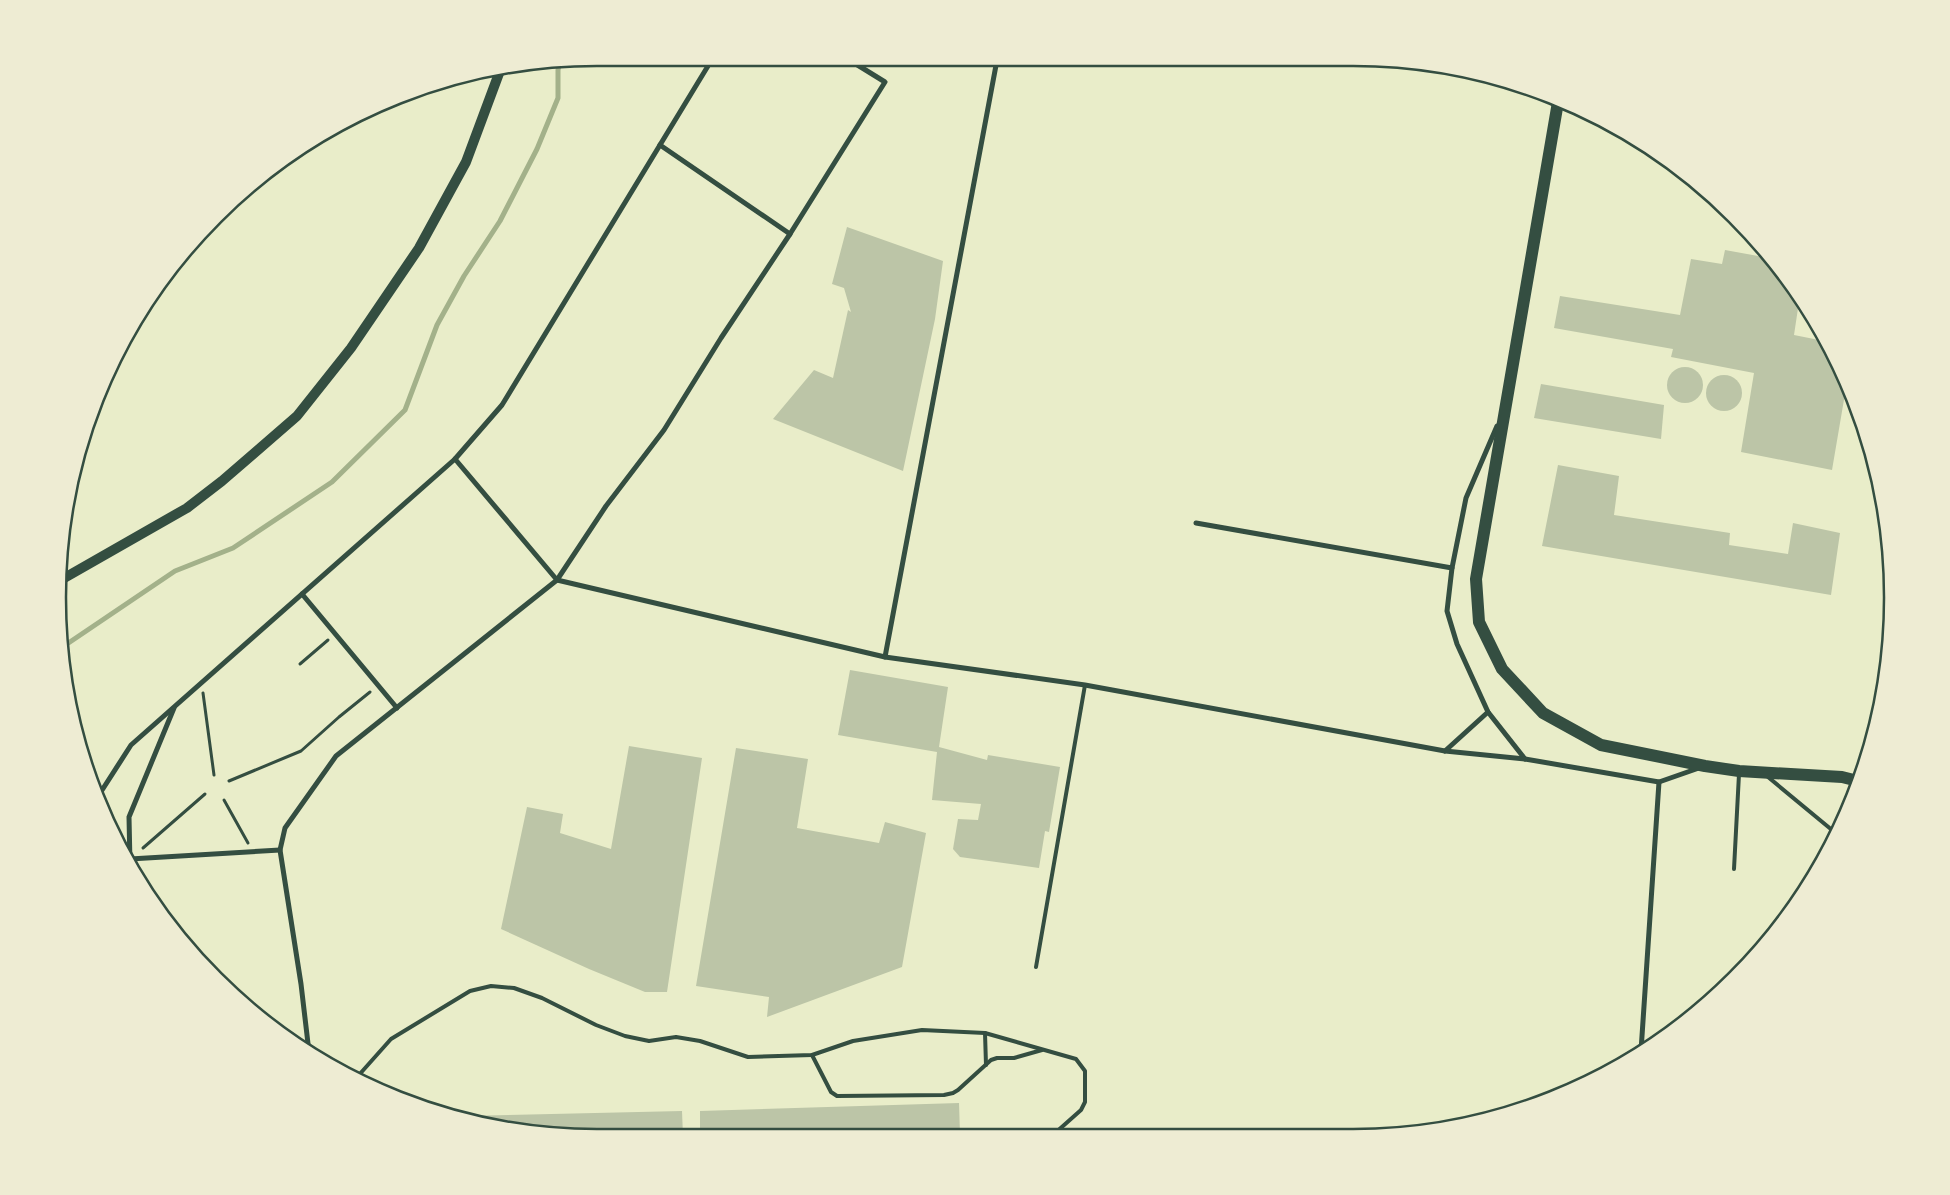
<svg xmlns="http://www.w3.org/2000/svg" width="1950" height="1195" font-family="'PT Sans',sans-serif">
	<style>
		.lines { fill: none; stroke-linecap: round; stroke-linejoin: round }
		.stream { stroke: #a3b18a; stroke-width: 5 }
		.building { fill: #bcc5a7 }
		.path { stroke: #344e41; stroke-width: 3 }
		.service { stroke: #344e41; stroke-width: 4 }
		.minor { stroke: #344e41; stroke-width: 5 }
		.secondary { stroke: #344e41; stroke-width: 10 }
		.primary { stroke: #344e41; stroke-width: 12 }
		.rim { fill: none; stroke: #344e41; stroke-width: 2.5 }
	</style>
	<rect width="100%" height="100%" fill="#e9edc9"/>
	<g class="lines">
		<path class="stream" d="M 61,648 L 175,571 L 233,548 L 332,482 L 405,410 L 437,325 L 464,276 L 500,221 L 537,149 L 558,98 L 558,70 L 560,62"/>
	</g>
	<g class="building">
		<path d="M 1737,219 L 1742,225 L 1746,230 L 1735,228 Z"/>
		<path d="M 847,227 L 943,261 L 935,319 L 903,471 L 773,419 L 814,370 L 833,378 L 848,310 L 851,312 L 844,288 L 832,284 Z"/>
		<path d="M 1725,250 L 1769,258 L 1800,295 L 1794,335 L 1824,341 L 1847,382 L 1832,470 L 1741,452 L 1754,373 L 1671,357 L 1673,349 L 1554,328 L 1560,296 L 1680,315 L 1691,259 L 1722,264 Z"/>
		<circle cx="1685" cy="385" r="18"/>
		<circle cx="1724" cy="393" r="18"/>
		<path d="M 1541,384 L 1664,405 L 1661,439 L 1534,418 Z"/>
		<path d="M 1558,465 L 1619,476 L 1614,515 L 1730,533 L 1729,545 L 1788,554 L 1793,523 L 1840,533 L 1831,595 L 1542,546 Z"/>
		<path d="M 850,670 L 948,687 L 939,747 L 987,760 L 988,755 L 1060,767 L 1049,832 L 1045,831 L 1039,868 L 960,857 L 953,849 L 958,819 L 978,820 L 981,804 L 932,800 L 937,752 L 838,735 Z"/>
		<path d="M 629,746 L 702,758 L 667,992 L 645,992 L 589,969 L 501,929 L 527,807 L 563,814 L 560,833 L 611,849 Z"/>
		<path d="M 736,748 L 808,759 L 797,828 L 879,843 L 885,822 L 926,833 L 902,967 L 767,1017 L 769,997 L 696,986 Z"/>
		<path d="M 959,1103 L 960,1135 L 700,1136 L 700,1111 Z"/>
		<path d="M 682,1111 L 683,1136 L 562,1136 L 461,1116 Z"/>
	</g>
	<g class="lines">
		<g class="path">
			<path d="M 300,664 L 328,640"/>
			<path d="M 203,693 L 214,775"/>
			<path d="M 229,781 L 301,751 L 339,717 L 370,692"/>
			<path d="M 224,800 L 248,843"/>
			<path d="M 143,848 L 205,794"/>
		</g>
		<g class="service">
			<path d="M 1768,777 L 1832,830 L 1837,831"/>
			<path d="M 1734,869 L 1739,774"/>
			<path d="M 1036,967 L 1085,685"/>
			<path d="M 985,1033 L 986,1065"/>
			<path d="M 812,1055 L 831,1092 L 837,1096 L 944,1095 L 953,1093 L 958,1090 L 991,1060 L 997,1058 L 1014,1058 L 1042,1050"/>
			<path d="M 358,1076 L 391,1039 L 470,991 L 491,986 L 514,988 L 542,998 L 596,1025 L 625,1036 L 649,1041 L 676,1037 L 700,1041 L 748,1057 L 812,1055 L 853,1041 L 922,1030 L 985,1033 L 1076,1059 L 1085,1071 L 1085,1102 L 1081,1110 L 1054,1134"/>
		</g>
		<g class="minor">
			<path d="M 660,145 L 790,234"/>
			<path d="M 1497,426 L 1466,498 L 1452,568 L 1447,611 L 1457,644 L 1488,712 L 1525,759"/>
			<path d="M 455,459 L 557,580 L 885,657 L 1085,685 L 1445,751 L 1525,759 L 1659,782 L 1699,768"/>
			<path d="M 1196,523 L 1452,568"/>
			<path d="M 302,594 L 397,708"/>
			<path d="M 885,657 L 997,60"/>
			<path d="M 1445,751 L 1488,712"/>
			<path d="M 97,798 L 131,745 L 455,459 L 502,405 L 711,61"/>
			<path d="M 130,859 L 280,850"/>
			<path d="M 130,864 L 129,817 L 174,708"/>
			<path d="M 1641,1051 L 1659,782"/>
			<path d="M 309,1052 L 301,984 L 280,850 L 285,828 L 336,756 L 557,580 L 606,506 L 664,430 L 721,338 L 790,234 L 885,82 L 851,61"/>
		</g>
		<path class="secondary" d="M 59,581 L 187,508 L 222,481 L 297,416 L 351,348 L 419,248 L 466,162 L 501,68"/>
		<path class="primary" d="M 1558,102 L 1476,579 L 1479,622 L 1502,669 L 1543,713 L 1601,745 L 1705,766 L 1739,771 L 1842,777 L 1858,781"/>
	</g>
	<path d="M0 0H1950V1195H0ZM597 66H1353A531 531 0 0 1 1884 597V598A531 531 0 0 1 1353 1129H597A531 531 0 0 1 66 598V597A531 531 0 0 1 597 66Z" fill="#eeecd3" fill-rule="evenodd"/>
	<path class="rim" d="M597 66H1353A531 531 0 0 1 1884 597V598A531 531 0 0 1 1353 1129H597A531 531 0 0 1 66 598V597A531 531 0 0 1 597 66Z"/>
</svg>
